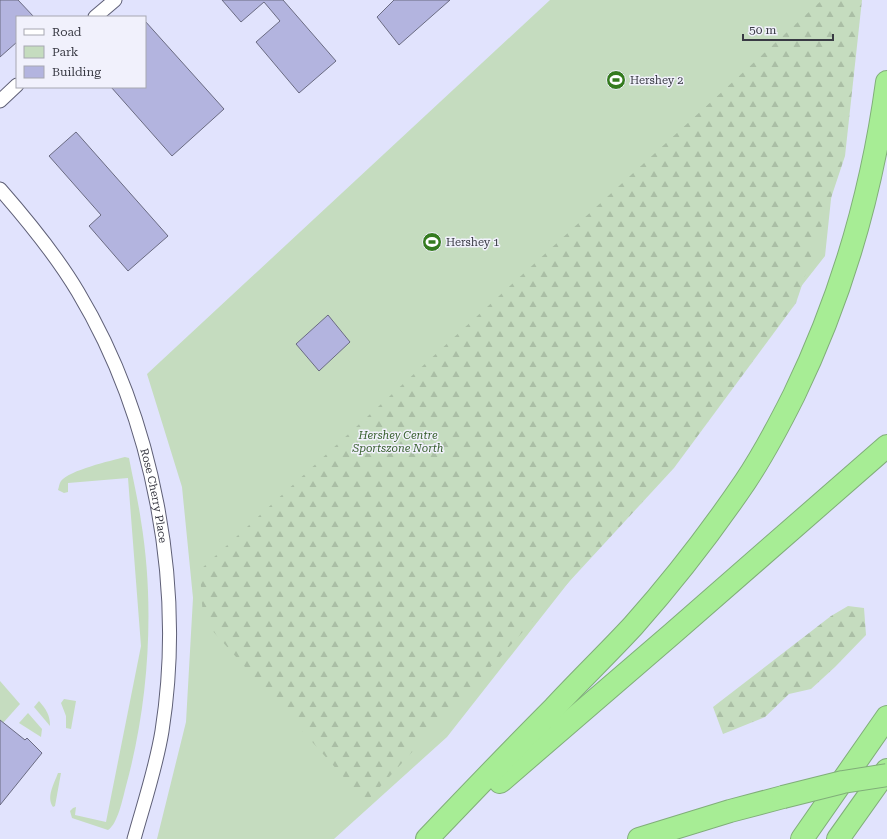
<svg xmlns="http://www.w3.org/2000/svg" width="887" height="839" font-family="'Roboto Serif',serif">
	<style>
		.green { fill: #c5dcbf }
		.forest { fill: url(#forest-firs) }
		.building { fill: #b3b4df; stroke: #6a6b82 }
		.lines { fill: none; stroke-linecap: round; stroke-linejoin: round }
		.street-casing { stroke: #5e5f76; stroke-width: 15 }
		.highway-casing { stroke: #80ae79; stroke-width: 24 }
		.street { stroke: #fff; stroke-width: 13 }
		.highway { stroke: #a7ed95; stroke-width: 22 }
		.highway-bridge-casing { stroke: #80ae79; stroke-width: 24; stroke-linecap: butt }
		.highway-bridge { stroke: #a7ed95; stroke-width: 22 }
		.labels { text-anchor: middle; stroke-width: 3; stroke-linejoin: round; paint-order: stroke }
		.poi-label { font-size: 11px; fill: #393a44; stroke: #f1f1fc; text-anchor: start }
		.park-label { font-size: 11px; font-style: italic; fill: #375f2d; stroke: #f1f1fc }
		.street-label { font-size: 11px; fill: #393a44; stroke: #f1f1fc }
	</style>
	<defs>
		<pattern id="forest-firs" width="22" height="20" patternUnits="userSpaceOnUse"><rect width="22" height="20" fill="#c5dcbf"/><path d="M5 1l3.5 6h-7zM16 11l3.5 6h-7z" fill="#aabea5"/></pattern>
	</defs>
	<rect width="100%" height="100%" fill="#e1e3fd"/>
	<g class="green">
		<path d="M 550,0 L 852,0 L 825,256 L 447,737 L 334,839 L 157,839 L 186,722 L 193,598 L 182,487 L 147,374 Z"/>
		<path d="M 125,457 L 129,458 C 133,479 138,500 141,521 C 155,606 149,702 126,786 C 123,797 118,824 108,830 L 72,818 L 70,811 L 73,808 L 76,807 L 75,815 L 106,822 L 141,646 L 128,478 L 68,483 L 68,492 L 64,493 L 58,490 C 59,487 59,484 61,481 C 70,470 110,461 125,457 Z"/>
		<path d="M 0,681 L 20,704 L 3,723 L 0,720 Z"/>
		<path d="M 64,699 L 76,701 L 71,729 L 66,728 L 66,716 L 61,703 Z"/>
		<path d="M 39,701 C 46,709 50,715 50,726 L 34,707 Z"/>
		<path d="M 28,713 L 42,729 L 41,737 L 19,723 Z"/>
		<path d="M 58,773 L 61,773 L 55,806 L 53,807 C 46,797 54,784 58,773 Z"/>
	</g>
	<g class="forest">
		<path d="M 822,0 L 862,0 L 845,156 L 796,303 L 674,468 L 366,802 L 203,620 L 200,570 Z"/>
		<path d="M 848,606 L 864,608 L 866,635 L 835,667 L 811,689 L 789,694 L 765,717 L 723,734 L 713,707 L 831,616 Z"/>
	</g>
	<g class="building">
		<path d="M 0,0 L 18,0 L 34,17 L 17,17 L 17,42 L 0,57 Z"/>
		<path d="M 222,0 L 283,0 L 336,61 L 299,93 L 256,42 L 280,21 L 264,2 L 241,22 Z"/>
		<path d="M 394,0 L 450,0 L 399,45 L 377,17 Z"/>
		<path d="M 145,21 L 224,109 L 172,156 L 111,87 L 145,87 Z"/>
		<path d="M 76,132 L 168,236 L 128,271 L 89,226 L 101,215 L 49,156 Z"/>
		<path d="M 328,315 L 350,342 L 319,371 L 296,344 Z"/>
		<path d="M 0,720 L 25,740 L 27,738 L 42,753 L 0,805 Z"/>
	</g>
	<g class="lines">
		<g class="street-casing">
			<g id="street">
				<path d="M 95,17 L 115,0"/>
				<path d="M 0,101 L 17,85"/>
				<path id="s1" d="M 0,189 C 28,221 56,255 78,292 C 154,419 185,585 162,731 C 156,768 144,803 134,839"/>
			</g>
		</g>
		<g class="highway-casing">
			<g id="highway">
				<path d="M 500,782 L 673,633 L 887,446"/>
				<path d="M 427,839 C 469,795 511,751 554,708 C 580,680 607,654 633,626 C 673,581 711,532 745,482 C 763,455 779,425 794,395 C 843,294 872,193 887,82"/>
				<path d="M 639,839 L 730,811 L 783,797"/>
				<path d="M 802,839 L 887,717"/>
				<path d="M 838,839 L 887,770"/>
			</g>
		</g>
		<use href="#street" class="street"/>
		<use href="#highway" class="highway"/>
		<g class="highway-bridge-casing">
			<path id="highway-bridge" d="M 783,797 L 843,782 L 887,775"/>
		</g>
		<use href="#highway-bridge" class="highway-bridge"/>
	</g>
	<defs>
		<g id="stadium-disc" transform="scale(1)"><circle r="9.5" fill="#357b1f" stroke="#f1f1fc"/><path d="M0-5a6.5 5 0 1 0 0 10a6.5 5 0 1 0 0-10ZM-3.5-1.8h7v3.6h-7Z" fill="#fff"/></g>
	</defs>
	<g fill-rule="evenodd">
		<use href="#stadium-disc" x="616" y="80"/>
		<use href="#stadium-disc" x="432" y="242"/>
	</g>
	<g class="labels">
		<g class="poi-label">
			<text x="630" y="84">Hershey 2</text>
			<text x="446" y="246">Hershey 1</text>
		</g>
		<g class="park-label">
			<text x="398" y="439">Hershey Centre<tspan x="398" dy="13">Sportszone North</tspan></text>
		</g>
		<g class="street-label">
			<text dy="4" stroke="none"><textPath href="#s1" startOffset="348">Rose Cherry Place</textPath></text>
		</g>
	</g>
	<rect x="16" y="16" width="130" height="72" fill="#f1f1fc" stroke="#a7a8b2"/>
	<rect x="24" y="29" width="20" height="6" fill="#ffffff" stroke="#a7a8b2"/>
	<text x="52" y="36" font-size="12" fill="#393a44">Road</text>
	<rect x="24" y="46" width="20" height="12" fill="#c5dcbf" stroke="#a7a8b2"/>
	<text x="52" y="56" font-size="12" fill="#393a44">Park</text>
	<rect x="24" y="66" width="20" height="12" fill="#b3b4df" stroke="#a7a8b2"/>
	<text x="52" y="76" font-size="12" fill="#393a44">Building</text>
	<path d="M743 34v6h90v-6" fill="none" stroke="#393a44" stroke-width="2"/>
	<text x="749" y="34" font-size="12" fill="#393a44" stroke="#f1f1fc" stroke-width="3" paint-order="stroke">50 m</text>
</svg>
